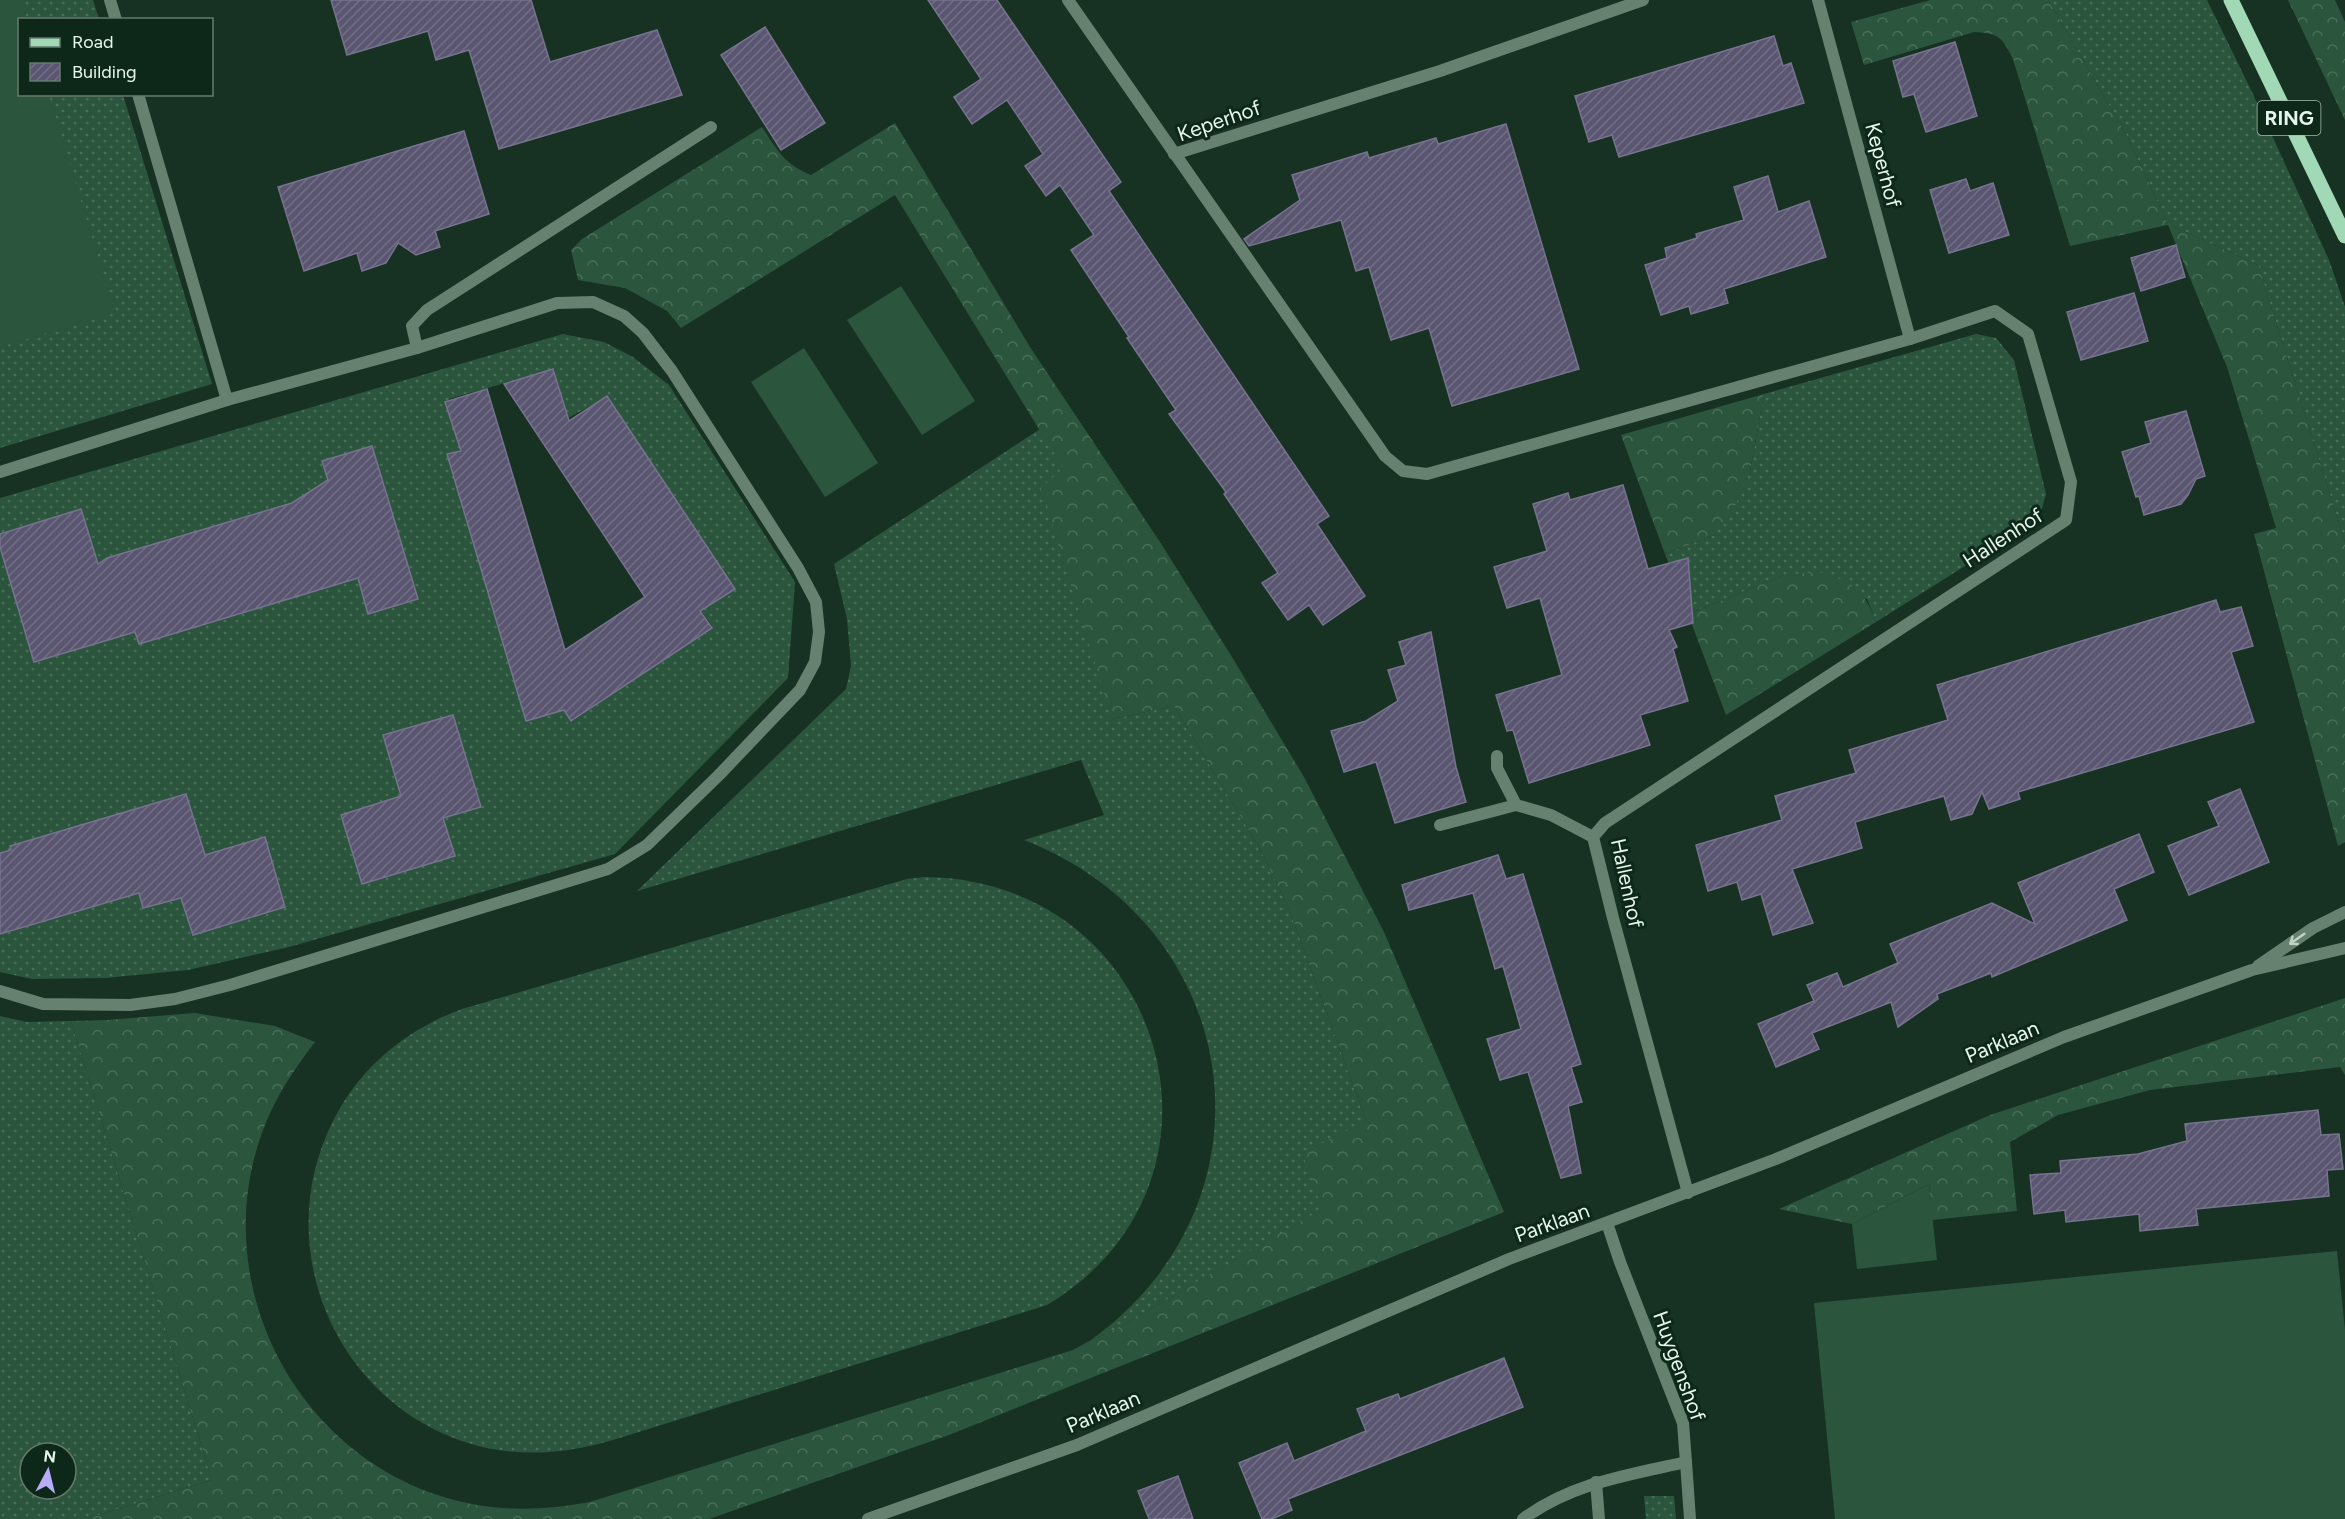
<svg xmlns="http://www.w3.org/2000/svg" width="2345" height="1519" font-family="Figtree,sans-serif">
	<style>
		.grass { fill: url(#grass-dots); fill-rule: evenodd }
		.forest { fill: url(#forest-crowns) }
		.pitch { fill: #2b563d }
		.building { fill: url(#building-hatch); stroke: #77738f; stroke-width: 1.5 }
		.lines { fill: none; stroke-linecap: round; stroke-linejoin: round }
		.service { stroke: #678170; stroke-width: 12 }
		.minor { stroke: #678170; stroke-width: 12 }
		.tertiary { stroke: #678170; stroke-width: 12 }
		.primary { stroke: #a1d8b5; stroke-width: 15 }
		.oneway { stroke: #c1d3c7 }
		.labels { text-anchor: middle; stroke-width: 6; stroke-linejoin: round; paint-order: stroke }
		.shield { fill: #0d2819; stroke: #a6b8ad; stroke-width: 1.5 }
		.shield-label { font-size: 20px; font-weight: bold; fill: #e7f6ec }
		.street-label { font-size: 21px; fill: #e7f6ec; stroke: #0d2819 }
	</style>
	<defs>
		<pattern id="grass-dots" width="8" height="8" patternUnits="userSpaceOnUse" patternTransform="scale(1.5)"><rect width="8" height="8" fill="#2b563d"/><path d="M2 2h.1M6 6h.1" fill="none" stroke="#4a6f59" stroke-width="1.8" stroke-linecap="round"/></pattern>
		<pattern id="forest-crowns" width="20" height="18" patternUnits="userSpaceOnUse" patternTransform="scale(1.5)"><rect width="20" height="18" fill="#2b563d"/><path d="M2 6a3 3 0 1 1 6 0M12 15a3 3 0 1 1 6 0" fill="none" stroke="#4a6f59"/></pattern>
		<pattern id="building-hatch" width="6" height="6" patternUnits="userSpaceOnUse" patternTransform="scale(1.5)"><rect width="6" height="6" fill="#5a5671"/><path d="M-1 1l2-2M0 6l6-6M5 7l2-2" fill="none" stroke="#726f85"/></pattern>
	</defs>
	<rect width="100%" height="100%" fill="#173222"/>
	<g class="grass">
		<path d="M 0,0 L 93,0 L 99,19 L 20,20 L 20,94 L 123,95 L 212,384 L 0,448 Z"/>
		<path d="M 2048,0 L 2207,0 L 2252,92 L 2329,260 L 2345,307 L 2345,542 L 2258,265 L 2168,224 L 2127,136 Z"/>
		<path d="M 563,334 L 604,342 L 633,357 L 669,385 L 795,582 L 788,678 L 615,854 L 289,947 L 188,970 L 105,978 L 32,979 L 0,972 L 0,498 ZM 554,369 L 568,418 L 607,397 L 732,585 L 701,611 L 712,626 L 573,721 L 562,709 L 450,454 L 463,450 L 449,399 Z"/>
		<path d="M 1976,334 L 1996,338 L 2014,360 L 2046,494 L 2040,515 L 2022,530 L 1876,622 L 1867,599 L 1784,575 L 1688,614 L 1665,554 L 1714,535 L 1750,471 L 1764,394 Z"/>
		<path d="M 1040,429 L 1063,468 L 1112,719 L 1174,706 L 1259,847 L 1289,909 L 1366,1121 L 1323,1209 L 1109,1333 L 1091,1340 C 1284,1201 1245,926 1024,840 L 1104,815 L 1081,760 L 637,891 L 846,689 L 851,666 L 847,619 L 834,564 Z"/>
		<path d="M 924,877 C 1165,879 1253,1182 1047,1305 L 613,1440 C 571,1452 530,1457 487,1448 C 343,1416 267,1255 332,1123 C 359,1068 405,1030 462,1009 L 907,879 Z"/>
		<path d="M 0,1016 L 27,1022 L 71,1021 L 212,1480 L 86,1519 L 0,1519 ZM 30,1453 L 66,1453 L 66,1489 L 30,1489 Z"/>
		<path d="M 1644,1496 L 1674,1496 L 1676,1519 L 1646,1519 Z"/>
	</g>
	<g class="forest">
		<path d="M 1930,0 L 2048,0 L 2127,136 L 2168,224 L 2258,265 L 2345,542 L 2345,842 L 2338,846 L 2254,534 L 2276,528 L 2227,367 L 2168,225 L 2070,246 L 2013,59 C 2002,37 1999,33 1974,32 L 1864,65 L 1851,22 Z"/>
		<path d="M 2288,0 L 2335,0 L 2345,22 L 2345,120 Z"/>
		<path d="M 895,123 L 1030,347 L 1160,542 L 1232,657 L 1304,777 L 1384,932 L 1504,1212 L 949,1435 L 709,1519 L 86,1519 L 212,1480 L 71,1021 L 107,1020 L 195,1013 L 275,1026 L 315,1042 C 298,1064 283,1086 271,1111 C 200,1264 285,1450 447,1498 C 494,1512 542,1511 590,1502 L 1073,1350 L 1091,1340 L 1109,1333 L 1322,1209 L 1302,1153 L 1366,1121 L 1289,909 L 1259,847 L 1174,706 L 1112,719 L 1041,488 L 1063,468 L 895,195 L 681,328 L 667,311 L 625,288 L 578,280 L 571,250 L 582,239 L 762,127 C 778,151 784,164 811,175 Z"/>
		<path d="M 1764,394 L 1750,471 L 1732,513 L 1714,535 L 1665,554 L 1621,435 Z"/>
		<path d="M 1819,572 C 1853,582 1863,588 1876,622 L 1726,715 L 1688,614 L 1784,575 Z"/>
		<path d="M 2345,998 L 2345,1075 L 2340,1067 L 2150,1090 L 2058,1115 L 2010,1142 L 2017,1211 L 1932,1220 L 1929,1184 L 1852,1224 L 1779,1209 L 1990,1115 Z"/>
	</g>
	<g class="pitch">
		<path d="M 0,0 L 21,0 L 27,19 L 20,20 L 20,94 L 49,95 L 115,313 L 0,347 Z"/>
		<path d="M 901,286 L 975,401 L 922,435 L 847,320 Z"/>
		<path d="M 804,348 L 878,463 L 825,497 L 751,382 Z"/>
		<path d="M 1929,1184 L 1937,1260 L 1857,1269 L 1852,1224 Z"/>
		<path d="M 2337,1251 L 2345,1330 L 2345,1519 L 1835,1519 L 1814,1303 Z"/>
	</g>
	<g class="building">
		<path d="M 331,0 L 531,0 L 550,62 L 657,30 L 682,95 L 499,149 L 469,50 L 436,60 L 428,31 L 347,55 Z"/>
		<path d="M 928,0 L 997,0 L 1121,182 L 1109,191 L 1329,516 L 1317,524 L 1365,596 L 1323,625 L 1309,605 L 1288,620 L 1262,583 L 1278,573 L 1224,494 L 1226,492 L 1169,414 L 1176,410 L 1127,338 L 1129,337 L 1071,250 L 1094,235 L 1060,185 L 1046,196 L 1025,166 L 1043,154 L 1007,100 L 972,124 L 954,97 L 981,79 Z"/>
		<path d="M 765,27 L 825,123 L 781,150 L 721,55 Z"/>
		<path d="M 1774,36 L 1783,66 L 1791,63 L 1804,103 L 1619,157 L 1612,135 L 1589,142 L 1575,96 Z"/>
		<path d="M 1955,42 L 1977,116 L 1926,132 L 1914,94 L 1903,97 L 1893,61 Z"/>
		<path d="M 1506,124 L 1579,369 L 1452,406 L 1429,328 L 1391,340 L 1369,267 L 1356,271 L 1341,220 L 1249,246 L 1244,239 L 1300,200 L 1292,175 L 1367,152 L 1369,158 L 1436,138 L 1438,144 Z"/>
		<path d="M 464,131 L 489,214 L 435,231 L 440,247 L 416,255 L 398,243 L 386,263 L 362,271 L 357,253 L 304,271 L 278,187 Z"/>
		<path d="M 1768,176 L 1778,212 L 1809,201 L 1826,257 L 1724,289 L 1728,303 L 1691,314 L 1689,306 L 1661,315 L 1645,265 L 1667,258 L 1665,248 L 1697,238 L 1696,234 L 1744,220 L 1734,187 Z"/>
		<path d="M 1966,179 L 1970,191 L 1993,183 L 2009,235 L 1949,253 L 1930,190 Z"/>
		<path d="M 2176,245 L 2185,277 L 2141,291 L 2131,258 Z"/>
		<path d="M 2134,293 L 2148,341 L 2081,360 L 2067,312 Z"/>
		<path d="M 553,369 L 569,421 L 607,396 L 735,589 L 700,611 L 712,628 L 571,721 L 564,710 L 526,721 L 447,454 L 461,451 L 445,402 L 487,389 L 565,650 L 645,597 L 504,384 Z"/>
		<path d="M 2186,411 L 2205,476 L 2196,479 L 2188,495 L 2181,504 L 2144,515 L 2139,496 L 2136,497 L 2122,452 L 2151,443 L 2145,422 Z"/>
		<path d="M 372,446 L 418,599 L 368,614 L 358,578 L 139,644 L 135,632 L 34,662 L 0,547 L 0,534 L 81,509 L 98,564 L 107,558 L 292,503 L 328,480 L 322,461 Z"/>
		<path d="M 1623,485 L 1648,569 L 1688,558 L 1693,623 L 1669,630 L 1677,647 L 1673,649 L 1688,701 L 1640,715 L 1650,745 L 1529,783 L 1513,730 L 1507,731 L 1496,695 L 1562,675 L 1540,598 L 1507,608 L 1494,567 L 1547,551 L 1533,504 L 1568,493 L 1570,500 Z"/>
		<path d="M 2216,600 L 2220,612 L 2241,607 L 2253,646 L 2231,652 L 2254,722 L 2018,792 L 2020,799 L 1989,809 L 1982,792 L 1972,814 L 1951,820 L 1944,796 L 1855,822 L 1862,848 L 1792,869 L 1813,923 L 1773,935 L 1761,894 L 1742,900 L 1737,882 L 1708,891 L 1696,845 L 1782,820 L 1775,796 L 1856,773 L 1849,750 L 1948,720 L 1937,685 Z"/>
		<path d="M 1431,632 L 1456,767 L 1466,802 L 1395,823 L 1376,762 L 1344,772 L 1331,731 L 1366,721 L 1398,701 L 1388,670 L 1406,665 L 1399,642 Z"/>
		<path d="M 453,715 L 481,807 L 443,818 L 455,856 L 362,884 L 341,815 L 401,796 L 383,735 Z"/>
		<path d="M 2240,789 L 2269,862 L 2189,895 L 2168,846 L 2219,826 L 2208,802 Z"/>
		<path d="M 186,794 L 205,855 L 265,837 L 285,907 L 193,935 L 181,898 L 143,908 L 139,893 L 0,934 L 0,853 L 11,850 L 10,846 Z"/>
		<path d="M 2139,834 L 2154,872 L 2114,889 L 2127,920 L 1992,977 L 1991,973 L 1937,994 L 1938,999 L 1898,1027 L 1891,1002 L 1812,1033 L 1819,1049 L 1776,1067 L 1758,1024 L 1814,1001 L 1807,985 L 1837,973 L 1843,987 L 1898,963 L 1890,944 L 1992,903 L 2035,924 L 2018,883 Z"/>
		<path d="M 1498,855 L 1506,879 L 1523,874 L 1581,1064 L 1571,1067 L 1582,1102 L 1568,1106 L 1581,1173 L 1561,1178 L 1528,1072 L 1500,1080 L 1487,1039 L 1521,1029 L 1503,966 L 1495,969 L 1473,893 L 1409,910 L 1402,885 Z"/>
		<path d="M 2318,1110 L 2321,1135 L 2339,1134 L 2343,1169 L 2327,1170 L 2329,1196 L 2196,1209 L 2198,1225 L 2140,1231 L 2139,1214 L 2066,1222 L 2065,1210 L 2034,1214 L 2030,1175 L 2061,1173 L 2060,1161 L 2138,1154 L 2187,1141 L 2185,1124 Z"/>
		<path d="M 1504,1358 L 1523,1407 L 1288,1499 L 1292,1510 L 1272,1519 L 1262,1519 L 1239,1463 L 1287,1443 L 1294,1461 L 1366,1431 L 1357,1409 L 1398,1394 L 1400,1399 Z"/>
		<path d="M 1178,1476 L 1193,1519 L 1149,1519 L 1138,1491 Z"/>
	</g>
	<g class="lines">
		<g class="service">
			<path d="M 110,0 L 116,20"/>
			<path d="M 138,94 L 227,400"/>
			<path d="M 417,348 L 412,326 L 427,310 L 711,127"/>
			<path d="M 0,472 L 227,400 L 417,348 L 557,303 L 593,302 L 624,316 L 643,333 L 672,371 L 798,568 L 816,602 L 819,632 L 815,662 L 800,690 L 719,775 L 647,845 L 608,869 L 230,985 L 175,999 L 130,1005 L 43,1004 L 0,991"/>
			<path d="M 1497,756 L 1497,768 L 1516,805 L 1551,815 L 1593,837"/>
			<path d="M 1440,825 L 1516,805"/>
			<path d="M 1686,1462 L 1690,1519"/>
			<path d="M 1596,1482 L 1599,1519"/>
		</g>
		<g class="minor">
			<path d="M 1068,0 L 1385,456 L 1403,471 L 1427,474 L 1910,339 L 1995,311 L 2028,334 L 2071,482 L 2066,520 L 1605,823 L 1593,837 L 1613,918 L 1688,1193"/>
			<path d="M 1818,0 L 1910,339"/>
			<path d="M 1174,154 L 1440,71 L 1643,0"/>
			<path d="M 1523,1519 C 1572,1483 1628,1475 1686,1462 L 1683,1423 L 1620,1262 L 1607,1223"/>
		</g>
		<g class="tertiary">
			<path d="M 2258,966 L 2313,928 L 2345,912"/>
			<path d="M 868,1519 L 1077,1445 L 1509,1259 L 1776,1159 L 2064,1037 L 2252,970 L 2345,948"/>
		</g>
		<path class="primary" d="M 2231,0 L 2345,236"/>
	</g>
	<defs><path id="oneway-shaft" d="M-6 0H5M1.5-3L5.5 0L1.5 3" fill="none" stroke-width="1.6" stroke-linecap="round" stroke-linejoin="round" transform="scale(1.5)"/></defs>
	<use class="oneway" href="#oneway-shaft" transform="translate(2297 939) rotate(145)"/>
	<g class="labels">
		<rect class="shield" x="2257.5" y="101" width="63" height="34" rx="4.5"/>
		<g class="shield-label">
			<text x="2289" y="125">RING</text>
		</g>
		<g class="street-label">
			<text transform="translate(1219 121) rotate(-19)" y="7">Keperhof</text>
			<text transform="translate(1883 165) rotate(75)" y="7">Keperhof</text>
			<text transform="translate(2003 538) rotate(-33)" y="7">Hallenhof</text>
			<text transform="translate(1627 883) rotate(78)" y="7">Hallenhof</text>
			<text transform="translate(2002 1042) rotate(-23)" y="7">Parklaan</text>
			<text transform="translate(1552 1223) rotate(-20)" y="7">Parklaan</text>
			<text transform="translate(1679 1366) rotate(70)" y="7">Huygenshof</text>
			<text transform="translate(1103 1412) rotate(-23)" y="7">Parklaan</text>
		</g>
	</g>
	<rect x="18" y="18" width="195" height="78" fill="#0d2819" stroke="#647a6d" stroke-width="1.5"/>
	<rect x="30" y="38" width="30" height="9" fill="#a1d8b5" stroke="#647a6d" stroke-width="1.5"/>
	<text x="72" y="48" font-size="18" fill="#e7f6ec">Road</text>
	<rect x="30" y="63" width="30" height="18" fill="url(#building-hatch)" stroke="#647a6d" stroke-width="1.5"/>
	<text x="72" y="78" font-size="18" fill="#e7f6ec">Building</text>
	<g transform="translate(48 1471) rotate(7)"><circle r="28" fill="#0d2819" stroke="#647a6d" stroke-width="1.5"/>
	<path d="M0-4.5L10 22L0 15L-10 22Z" fill="#b8abf7"/>
	<text y="-9" font-size="16" font-weight="bold" text-anchor="middle" fill="#e7f6ec">N</text>
	</g>
</svg>
